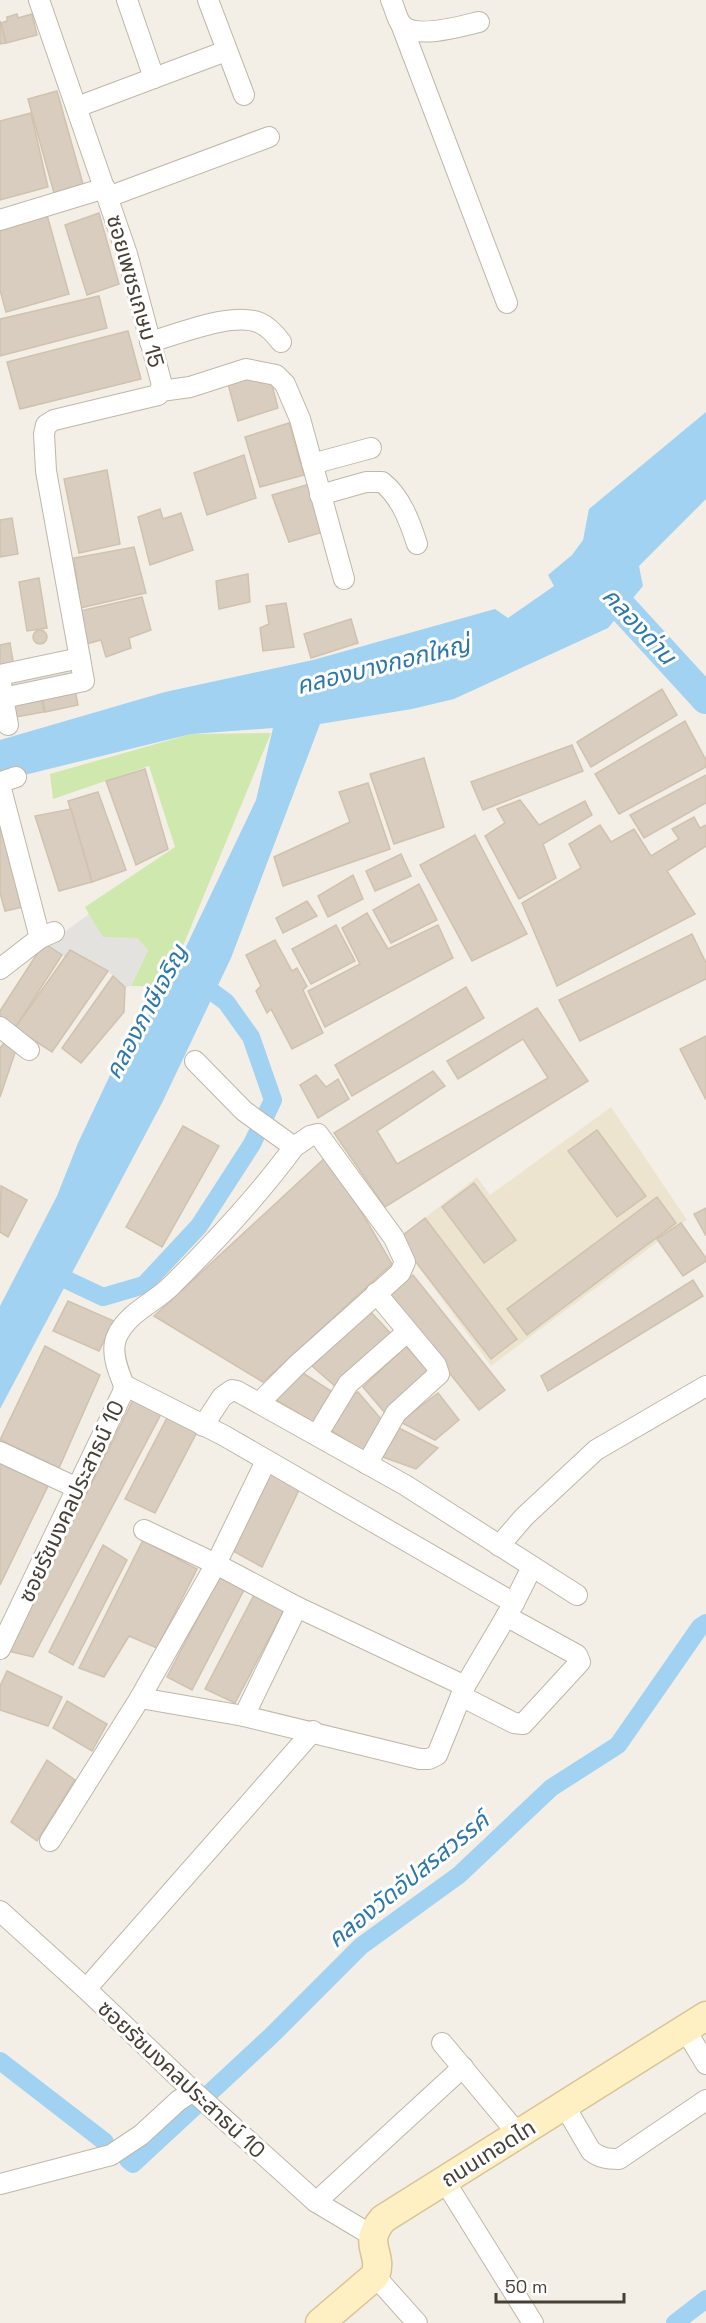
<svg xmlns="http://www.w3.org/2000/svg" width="706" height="2323" font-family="'Space Grotesk','Noto Sans Thai',sans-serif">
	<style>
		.education { fill: #ede4d0 }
		.green { fill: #cfe8ae }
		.parking { fill: #e4e2de }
		.water { fill: #a1d2f1 }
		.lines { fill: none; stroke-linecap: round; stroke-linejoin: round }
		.canal { stroke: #a1d2f1; stroke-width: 18 }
		.river { stroke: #a1d2f1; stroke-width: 30 }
		.building { fill: #d8cdbe; stroke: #d0c2ae; stroke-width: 1.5 }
		.minor-casing { stroke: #bfb7a8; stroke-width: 22 }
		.secondary-casing { stroke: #d7c497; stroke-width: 31 }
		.minor { stroke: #fff; stroke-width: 20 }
		.secondary { stroke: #fff0c4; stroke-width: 28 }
		.labels { text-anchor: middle; stroke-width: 6; stroke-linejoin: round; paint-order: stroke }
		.street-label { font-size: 22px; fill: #463f35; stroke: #fff }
		.water-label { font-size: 24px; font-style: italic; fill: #2c78ab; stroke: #fff }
	</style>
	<rect width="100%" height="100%" fill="#f3efe6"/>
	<path class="education" d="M 611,1107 L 687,1220 L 491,1366 L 398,1239 L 477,1177 L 490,1195 Z"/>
	<path class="green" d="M 271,733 L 166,987 L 131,986 L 148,950 L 137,938 L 102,938 L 85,907 L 175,847 L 149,766 L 53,799 L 50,774 L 191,734 Z"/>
	<g class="parking">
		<path d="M 77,664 L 80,681 L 8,696 L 5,680 Z"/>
		<path d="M 89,914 L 103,937 L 137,938 L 148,950 L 131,986 L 125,987 L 108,971 L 70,950 L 65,957 L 47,945 Z"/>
	</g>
	<path class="water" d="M 706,412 L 706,499 L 639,566 L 643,586 L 608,628 L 454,699 L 412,709 L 320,724 L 231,958 L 163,1101 L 0,1409 L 0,1306 L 57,1196 L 78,1143 L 120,1054 L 163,995 L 256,800 L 273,728 L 191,734 L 0,781 L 0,740 L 165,692 L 313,660 L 495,609 L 508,618 L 554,586 L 548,575 L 572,555 L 583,540 L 589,509 Z"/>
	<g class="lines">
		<g class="canal">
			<path d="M 46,1270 L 103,1297 L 144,1285 L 199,1226 L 252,1144 L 273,1100 L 251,1037 L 226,1002 L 196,980"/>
			<path d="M 0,2061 L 105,2142"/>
			<path d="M 128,2160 L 133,2164 L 270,2037 L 361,1946 L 459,1875 L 551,1788 L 618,1745 L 700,1627 L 706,1623"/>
			<path d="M 675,2323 L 706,2299"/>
		</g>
		<path class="river" d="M 596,579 L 706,699"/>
	</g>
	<g class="building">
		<path d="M 17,14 L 18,18 L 32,14 L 37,35 L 6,43 L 1,23 L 7,21 L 7,17 Z"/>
		<path d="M 0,21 L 6,43 L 0,44 Z"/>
		<path d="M 57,91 L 83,184 L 54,193 L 28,99 Z"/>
		<path d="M 31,113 L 48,187 L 0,200 L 0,121 Z"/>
		<path d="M 99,213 L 119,284 L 87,295 L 65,225 Z"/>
		<path d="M 47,215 L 69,294 L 6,312 L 0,290 L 0,229 Z"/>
		<path d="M 99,296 L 107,328 L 0,356 L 0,319 Z"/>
		<path d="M 128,331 L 141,379 L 20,409 L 7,362 Z"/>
		<path d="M 258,376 L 260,383 L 271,381 L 278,408 L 238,421 L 228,384 Z"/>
		<path d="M 289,423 L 304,475 L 260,487 L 245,437 Z"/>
		<path d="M 244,455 L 256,498 L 207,515 L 194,473 Z"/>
		<path d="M 107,470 L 120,544 L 79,553 L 64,479 Z"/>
		<path d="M 310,484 L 323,532 L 289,542 L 272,495 Z"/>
		<path d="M 160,509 L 163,519 L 181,513 L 193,550 L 150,565 L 138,517 Z"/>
		<path d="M 12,518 L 18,554 L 0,557 L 0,520 Z"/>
		<path d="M 134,547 L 146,593 L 80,608 L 74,558 Z"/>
		<path d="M 248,574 L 250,602 L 219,609 L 216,581 Z"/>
		<path d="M 39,578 L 47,628 L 27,631 L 19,582 Z"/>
		<path d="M 142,597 L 151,630 L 129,638 L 131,648 L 106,657 L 101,640 L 83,645 L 80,611 Z"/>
		<path d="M 286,603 L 294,647 L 263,651 L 260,628 L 269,624 L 266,606 Z"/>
		<path d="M 351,619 L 358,643 L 311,658 L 304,634 Z"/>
		<circle cx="40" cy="637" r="7"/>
		<path d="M 10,643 L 14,667 L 0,669 L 0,645 Z"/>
		<path d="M 74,685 L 78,705 L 45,712 L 41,691 Z"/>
		<path d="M 662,689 L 677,715 L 591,767 L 577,742 Z"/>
		<path d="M 41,696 L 44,712 L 11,718 L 8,702 Z"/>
		<path d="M 685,721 L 706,760 L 706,767 L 619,814 L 595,774 Z"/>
		<path d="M 572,745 L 583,771 L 483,810 L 471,782 Z"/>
		<path d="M 424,758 L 444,827 L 394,844 L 370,774 Z"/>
		<path d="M 145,769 L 168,849 L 136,865 L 106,781 Z"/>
		<path d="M 706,775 L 706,803 L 644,838 L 630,815 Z"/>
		<path d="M 368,783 L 390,849 L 283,886 L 274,857 L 350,822 L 339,792 Z"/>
		<path d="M 98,792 L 126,870 L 92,882 L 68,801 Z"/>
		<path d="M 520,800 L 539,825 L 585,801 L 592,815 L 543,844 L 556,878 L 519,899 L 485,836 L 505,823 L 497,809 Z"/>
		<path d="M 71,809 L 92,882 L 59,891 L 35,816 Z"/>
		<path d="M 0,813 L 23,907 L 5,911 L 0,893 Z"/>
		<path d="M 694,817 L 700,828 L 706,825 L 706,846 L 667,871 L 695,914 L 557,986 L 522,903 L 581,868 L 569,844 L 600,825 L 611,842 L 634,829 L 651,856 L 679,839 L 672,829 Z"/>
		<path d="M 475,835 L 527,934 L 472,961 L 420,865 Z"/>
		<path d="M 401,854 L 411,876 L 375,891 L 366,871 Z"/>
		<path d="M 353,875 L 363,899 L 328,917 L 318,896 Z"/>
		<path d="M 419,884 L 437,920 L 391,943 L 373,910 Z"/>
		<path d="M 307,901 L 317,916 L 283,933 L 276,918 Z"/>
		<path d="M 367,913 L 388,949 L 438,925 L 453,958 L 325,1027 L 308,991 L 360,964 L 342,928 Z"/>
		<path d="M 336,925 L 355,961 L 311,984 L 292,949 Z"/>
		<path d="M 692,934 L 706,963 L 706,979 L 580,1041 L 559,1000 Z"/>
		<path d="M 275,940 L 292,971 L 297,968 L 307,986 L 303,990 L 323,1033 L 292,1049 L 271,1009 L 267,1013 L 256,991 L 261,986 L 246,955 Z"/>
		<path d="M 44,943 L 62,955 L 15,1028 L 0,1017 L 0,1011 Z"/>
		<path d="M 70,950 L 108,971 L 52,1052 L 15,1028 Z"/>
		<path d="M 113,976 L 125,987 L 124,1012 L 81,1063 L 62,1048 Z"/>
		<path d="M 466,987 L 484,1018 L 352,1096 L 335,1065 Z"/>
		<path d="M 537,1008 L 588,1081 L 385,1207 L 334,1133 L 433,1071 L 445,1086 L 377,1131 L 397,1164 L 548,1078 L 523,1039 L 458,1079 L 447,1061 Z"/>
		<path d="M 706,1036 L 706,1100 L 680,1049 Z"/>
		<path d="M 8,1038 L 17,1047 L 0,1097 L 0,1048 Z"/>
		<path d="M 316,1075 L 326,1087 L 338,1079 L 349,1099 L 318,1118 L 300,1085 Z"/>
		<path d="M 183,1126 L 219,1146 L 162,1247 L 126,1227 Z"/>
		<path d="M 597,1130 L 646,1196 L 617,1217 L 568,1151 Z"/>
		<path d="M 328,1155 L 392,1264 L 263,1382 L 154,1316 Z"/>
		<path d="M 474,1183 L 516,1240 L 484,1263 L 442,1207 Z"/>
		<path d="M 1,1186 L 27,1200 L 8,1237 L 0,1232 Z"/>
		<path d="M 657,1197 L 676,1223 L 527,1335 L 507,1309 Z"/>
		<path d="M 706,1208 L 706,1236 L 694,1214 Z"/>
		<path d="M 425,1218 L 517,1339 L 491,1359 L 398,1239 Z"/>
		<path d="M 681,1223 L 706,1258 L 706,1261 L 683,1276 L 657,1239 Z"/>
		<path d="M 413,1275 L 505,1390 L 479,1410 L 388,1296 Z"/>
		<path d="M 693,1280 L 703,1296 L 548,1391 L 541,1376 Z"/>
		<path d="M 68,1301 L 114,1321 L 99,1351 L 53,1331 Z"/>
		<path d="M 370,1311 L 393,1336 L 336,1387 L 312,1366 Z"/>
		<path d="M 45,1346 L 100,1375 L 59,1468 L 0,1440 Z"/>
		<path d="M 406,1346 L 430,1373 L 385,1413 L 363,1387 Z"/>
		<path d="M 303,1373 L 334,1393 L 316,1424 L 273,1398 Z"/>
		<path d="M 358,1392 L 382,1420 L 366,1453 L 329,1429 L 346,1398 Z"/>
		<path d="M 438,1393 L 459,1420 L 435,1440 L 400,1422 Z"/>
		<path d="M 133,1400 L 161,1414 L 33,1657 L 8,1651 Z"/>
		<path d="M 168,1416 L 198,1430 L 155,1513 L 125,1499 Z"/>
		<path d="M 395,1426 L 438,1448 L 416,1469 L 380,1456 Z"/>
		<path d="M 0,1462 L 48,1486 L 0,1585 Z"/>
		<path d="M 271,1472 L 300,1488 L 262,1567 L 233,1551 Z"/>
		<path d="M 143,1540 L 197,1569 L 157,1648 L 129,1636 L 104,1677 L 79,1668 Z"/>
		<path d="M 103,1545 L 127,1560 L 73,1665 L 49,1652 Z"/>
		<path d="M 221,1574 L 246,1586 L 192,1690 L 167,1677 Z"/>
		<path d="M 254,1595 L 284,1610 L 235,1703 L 205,1689 Z"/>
		<path d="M 7,1671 L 62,1697 L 48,1726 L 0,1710 L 0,1686 Z"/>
		<path d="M 67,1701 L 107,1724 L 92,1751 L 53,1728 Z"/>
		<path d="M 47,1760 L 75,1780 L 37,1841 L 11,1822 Z"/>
	</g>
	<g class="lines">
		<g class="minor-casing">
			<g id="minor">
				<path d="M 127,0 L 154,78"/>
				<path d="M 208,0 L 244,95"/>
				<path d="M 391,0 C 395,8 397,21 403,26 C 418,39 462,26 479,22"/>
				<path d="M 401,24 L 507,303"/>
				<path d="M 77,107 L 226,51"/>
				<path d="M 108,197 L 269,137"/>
				<path d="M 0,220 L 105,188"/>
				<path d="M 150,342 C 179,334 233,311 260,323 C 269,327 275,334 281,342"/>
				<path d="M 161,391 L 190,387 L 246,369 L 276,375 L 285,384 L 300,419 L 344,579"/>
				<path d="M 312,464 L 371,448"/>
				<path d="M 320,495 L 366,482 L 382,482 C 401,497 410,522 417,544"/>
				<path d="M 3,698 L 0,675 L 80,658"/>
				<path d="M 8,725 L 3,698 L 84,681 L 46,471 L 44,434 L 46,425 L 54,420 L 158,395 L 162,385 L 127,254 L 39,0"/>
				<path d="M 16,777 L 1,782 L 0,785 L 40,938"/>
				<path d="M 0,969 L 40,938 L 54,932"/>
				<path d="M 0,1027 L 29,1050"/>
				<path d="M 195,1061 L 244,1111 L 294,1147 C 258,1196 216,1241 173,1284 C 155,1303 129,1311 117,1336 C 110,1351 118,1371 124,1385 L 223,1435 L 514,1603"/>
				<path d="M 260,1402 L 297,1365 L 400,1273 L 405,1262 L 394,1238 L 318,1134 L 310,1136 L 294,1147"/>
				<path d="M 203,1426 L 222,1397 L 232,1390 L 237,1391 L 405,1485 L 577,1595"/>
				<path d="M 317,1435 L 348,1384 L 407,1332"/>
				<path d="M 0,1452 L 77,1488"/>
				<path d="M 367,1464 L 396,1413 L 439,1374 L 436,1365 L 376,1293"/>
				<path d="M 144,1530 L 216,1564 L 297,1607 L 465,1686"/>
				<path d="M 499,1546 L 524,1517 L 596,1450 L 706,1386"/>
				<path d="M 0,1649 L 123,1392 L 124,1385"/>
				<path d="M 461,1696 L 514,1723 L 523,1724 L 580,1662 L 577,1655 L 506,1616"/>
				<path d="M 140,1698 L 244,1716 L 420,1759 L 429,1759 L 437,1755 L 465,1686 L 514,1603 L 532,1567"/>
				<path d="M 244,1716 L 297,1607"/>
				<path d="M 50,1841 L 140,1698 L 216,1564 L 266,1461"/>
				<path d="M 0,1911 L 86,1989 L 193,2091 L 316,2202 L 373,2236"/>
				<path d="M 86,1989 L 313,1731"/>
				<path d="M 685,2029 L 706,2064"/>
				<path d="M 442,2043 L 518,2134"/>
				<path d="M 564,2105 L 591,2151 C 600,2158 608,2159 619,2159 L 706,2100"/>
				<path d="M 444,2180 L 533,2323"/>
				<path d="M 0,2184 L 111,2155 L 141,2135 L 178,2101 L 193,2091"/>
				<path d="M 316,2202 L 463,2067"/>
				<path d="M 375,2276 L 417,2323"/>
			</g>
		</g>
		<g class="secondary-casing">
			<path id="secondary" d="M 320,2323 L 375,2276 C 384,2253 361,2245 383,2219 L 706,2016"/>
		</g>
		<use href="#minor" class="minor"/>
		<use href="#secondary" class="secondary"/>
	</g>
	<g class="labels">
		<g class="street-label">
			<text transform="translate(136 291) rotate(74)" y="8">ซอยเพชรเกษม 15</text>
			<text transform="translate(71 1501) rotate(-65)" y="8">ซอยรัชมงคลประสาธน์ 10</text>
			<text transform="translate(182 2079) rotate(43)" y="8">ซอยรัชมงคลประสาธน์ 10</text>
			<text transform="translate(488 2153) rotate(-32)" y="8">ถนนเทอดไท</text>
		</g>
		<g class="water-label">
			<text transform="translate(639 626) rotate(47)" y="8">คลองด่าน</text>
			<text transform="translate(383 665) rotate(-14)" y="8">คลองบางกอกใหญ่</text>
			<text transform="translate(146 1012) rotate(-62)" y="8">คลองภาษีเจริญ</text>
			<text transform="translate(408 1880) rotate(-39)" y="8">คลองวัดอัปสรสวรรค์</text>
		</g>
	</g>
	<path d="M496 2293v9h128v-9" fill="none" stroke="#463f35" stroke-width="3"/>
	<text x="505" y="2293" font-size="18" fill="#463f35" stroke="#ffffff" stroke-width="4.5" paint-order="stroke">50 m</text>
</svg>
